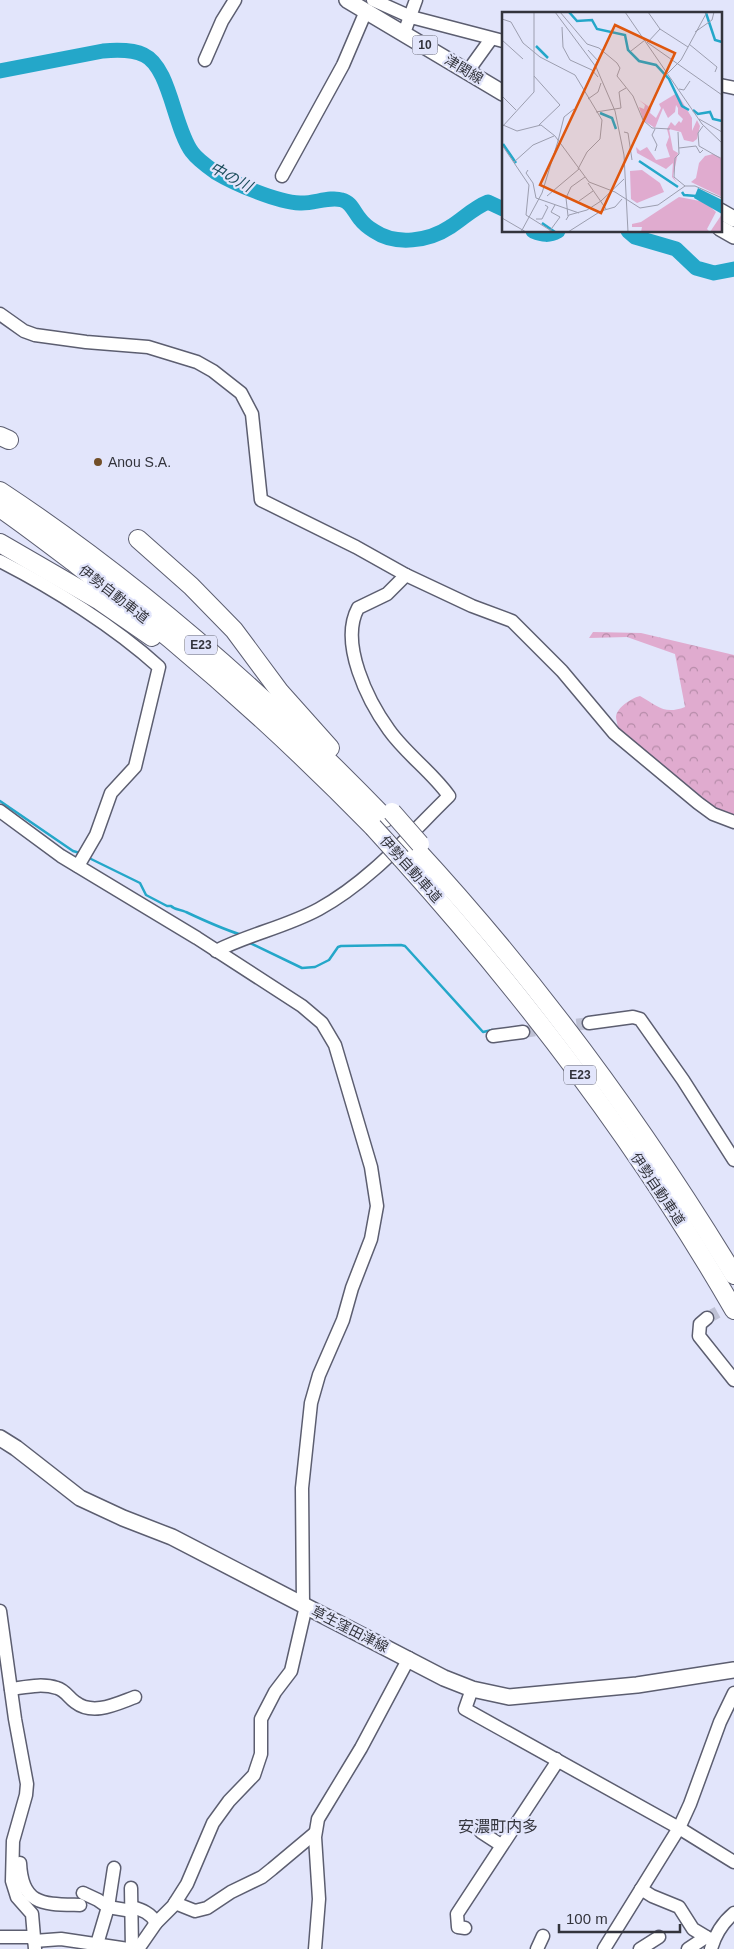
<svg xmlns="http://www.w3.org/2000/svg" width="734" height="1949" font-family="Helvetica,'Noto Sans JP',sans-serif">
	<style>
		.forest { fill: url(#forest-crowns) }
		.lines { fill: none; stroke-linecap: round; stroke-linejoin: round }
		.stream { stroke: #24a7c9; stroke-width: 2.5 }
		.river { stroke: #24a7c9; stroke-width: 15 }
		.minor-tunnel { stroke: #bfc2d5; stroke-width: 12; stroke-dasharray: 12 6; stroke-linecap: butt }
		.minor-casing { stroke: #5c5e70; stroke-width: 15 }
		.major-casing { stroke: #5c5e70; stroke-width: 18 }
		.highway-casing { stroke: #5c5e70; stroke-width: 20 }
		.minor { stroke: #fff; stroke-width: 12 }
		.major { stroke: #fff; stroke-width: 15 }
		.highway { stroke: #fff; stroke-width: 18 }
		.highway-bridge-casing { stroke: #5c5e70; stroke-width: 20; stroke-linecap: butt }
		.highway-bridge { stroke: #fff; stroke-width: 18 }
		.poi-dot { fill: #724f28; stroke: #e2e5fb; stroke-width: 2 }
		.labels { text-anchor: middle; stroke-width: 4.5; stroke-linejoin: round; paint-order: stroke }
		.shield { fill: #e2e5fb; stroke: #686975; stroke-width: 1 }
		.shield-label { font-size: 12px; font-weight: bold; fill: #33343c }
		.street-label { font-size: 14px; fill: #33343c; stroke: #e2e5fb }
		.poi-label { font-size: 14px; fill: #33343c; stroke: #e2e5fb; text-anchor: start }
		.water-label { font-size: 15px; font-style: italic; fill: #1b4d5c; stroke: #e2e5fb }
		.quarter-label { font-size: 16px; fill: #33343c; stroke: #e2e5fb }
		.inset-river { fill: none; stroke: #24a7c9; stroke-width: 2.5 }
		.inset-road { fill: none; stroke: #9c9eaf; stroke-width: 1 }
		.view { fill: #df570e; fill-opacity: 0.15; stroke: #df570e; stroke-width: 2.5 }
		.inset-edge { fill: none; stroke: #33343c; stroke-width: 2.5 }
	</style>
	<defs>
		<pattern id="forest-crowns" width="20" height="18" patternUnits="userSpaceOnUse" patternTransform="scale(1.25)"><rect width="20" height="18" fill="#e0abcf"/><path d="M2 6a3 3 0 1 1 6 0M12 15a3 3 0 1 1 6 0" fill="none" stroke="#b68ca9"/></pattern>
	</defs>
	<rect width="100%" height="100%" fill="#e2e5fb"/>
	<path class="forest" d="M 593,632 L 641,633 L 734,655 L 734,816 L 722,813 L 618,729 C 618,725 616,720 616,717 C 617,707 632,698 640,696 C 658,706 664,715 685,707 L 675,654 L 627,637 L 589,638 Z"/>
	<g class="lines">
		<g class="stream">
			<path d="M 0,801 L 73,851 L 80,853"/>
			<path d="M 87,857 L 140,883 L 146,895 L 167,906 L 171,906 C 175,910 180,909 186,912 C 203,920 220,928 239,934"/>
			<path d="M 248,942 L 302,968 L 315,967 L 329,960 L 338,947 L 341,946 L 401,945 L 405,946 L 483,1032 L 492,1030"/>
		</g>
		<g class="river">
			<path d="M 0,71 L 103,51 C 115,50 132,49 144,55 C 170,67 174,128 192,152 C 197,159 208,167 215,172 C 235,184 277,202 300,203 C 313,204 330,196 342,200 C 351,202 354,212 360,219 C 363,223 369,228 374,231 C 396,246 429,241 450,227 C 463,219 473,208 488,202 L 503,209"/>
			<path d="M 533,231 C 543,235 549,236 558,231"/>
			<path d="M 628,231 L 635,237 L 676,249 L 696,268 L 714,273 L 734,269"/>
		</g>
		<g class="minor-tunnel">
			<path d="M 523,1032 L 589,1023"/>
			<path d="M 707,1318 L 734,1303"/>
		</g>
		<g class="minor-casing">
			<g id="minor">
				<path d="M 373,0 L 411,17 L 503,41"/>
				<path d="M 404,33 L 416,0"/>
				<path d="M 205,60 L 222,21 L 235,0"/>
				<path d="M 473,64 L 491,39"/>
				<path d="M 720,85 L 734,88"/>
				<path d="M 282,176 L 343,65 L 366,11"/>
				<path d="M 0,314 L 24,331 L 35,335 L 86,342 L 148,347 L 197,362 L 213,371 L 241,393 L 252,414 L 261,500 L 356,547 L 406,575 L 472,606 L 512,621 L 562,671 L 614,733 L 698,803 L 713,814 L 734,822"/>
				<path d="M 0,561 C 53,588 115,627 159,667 L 135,767 L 111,793 L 96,835 L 78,866"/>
				<path d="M 0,811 L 61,856 L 197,938 L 302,1006 L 322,1023 L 335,1045 L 371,1167 L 377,1206 L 371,1239 L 352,1288 L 343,1320 L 319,1375 L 311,1403 L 302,1488 L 303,1605"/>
				<path d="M 216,951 C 249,934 286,927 319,909 C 370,881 408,836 449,796 C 432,772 406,754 389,730 C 368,701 339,643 358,608 L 387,594 L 406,575"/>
				<path d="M 589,1023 L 633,1017 L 640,1019 L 683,1080 L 734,1160"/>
				<path d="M 493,1036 L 523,1032"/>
				<path d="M 707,1318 L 700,1324 L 699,1336 L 734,1380"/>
				<path d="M 0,1611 L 15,1719 L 27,1784 L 26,1795 L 13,1841 L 12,1881 L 17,1897 L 32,1914 L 35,1949"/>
				<path d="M 11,1689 C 26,1687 42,1683 57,1688 C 65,1690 69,1698 75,1702 C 93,1716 116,1704 135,1697"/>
				<path d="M 472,1689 L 465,1709 L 679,1828 L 734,1862"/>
				<path d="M 481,1832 L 501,1845"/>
				<path d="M 20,1863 C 22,1906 44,1904 80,1905"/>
				<path d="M 131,1888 L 132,1949"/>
				<path d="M 641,1889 L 652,1896 L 679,1907 L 693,1929 L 713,1941"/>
				<path d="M 83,1893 L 98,1900 L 108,1907 L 132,1911"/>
				<path d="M 175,1903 L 195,1911 L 207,1908 L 231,1892 L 262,1877 L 272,1869 L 315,1833"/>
				<path d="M 132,1907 C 142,1910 151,1913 156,1923"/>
				<path d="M 465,1928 L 458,1927 L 457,1914 L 555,1765 L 556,1759"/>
				<path d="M 0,1937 L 33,1937"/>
				<path d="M 34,1941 L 61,1939 L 128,1949"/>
				<path d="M 97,1944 L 108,1907 L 114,1868"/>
				<path d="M 138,1949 L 156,1923 L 173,1906 L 187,1884 L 213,1823 L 229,1801 L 254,1775 L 261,1754 L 261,1719 L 275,1692 L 291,1671 L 306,1606"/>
				<path d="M 315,1949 L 319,1899 L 315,1837 L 318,1819 L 361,1748 L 409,1658"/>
				<path d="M 537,1949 L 543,1936"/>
				<path d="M 604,1949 L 679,1828 L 690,1804 L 720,1722 L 734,1693"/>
				<path d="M 640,1949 L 659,1937"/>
				<path d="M 688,1949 L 706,1937"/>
				<path d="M 711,1949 C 715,1935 722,1923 734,1913"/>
			</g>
		</g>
		<g class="major-casing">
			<g id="major">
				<path d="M 347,0 L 503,93"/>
				<path d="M 720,211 L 734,219"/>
				<path d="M 720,228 L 734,236"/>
				<path d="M 0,1438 L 16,1448 L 80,1498 L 123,1518 L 172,1537 L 444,1678 L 472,1689 L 509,1697 L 637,1685 L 734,1670"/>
			</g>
		</g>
		<g class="highway-casing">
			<g id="highway">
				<path d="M 0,436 L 9,440"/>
				<path d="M 0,491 C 141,584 268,697 385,818"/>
				<path d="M 0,508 C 26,526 52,546 77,565 C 182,644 281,733 373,827"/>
				<path d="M 138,539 L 191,586 L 234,630 L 280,692 L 330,748"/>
				<path d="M 0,543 L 100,601 L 152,637"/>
				<path d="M 414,847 C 536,979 641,1122 734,1275"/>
				<path d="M 401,858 C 527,998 640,1147 734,1310"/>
			</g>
		</g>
		<use href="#minor" class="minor"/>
		<use href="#major" class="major"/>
		<use href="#highway" class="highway"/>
		<g class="highway-bridge-casing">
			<g id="highway-bridge">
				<path d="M 392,812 L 420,844"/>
				<path d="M 373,827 L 401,858"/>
			</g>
		</g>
		<use href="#highway-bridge" class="highway-bridge"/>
	</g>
	<circle class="poi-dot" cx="98" cy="462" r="5"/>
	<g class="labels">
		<g class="shield">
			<rect x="412.5" y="35.5" width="25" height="19" rx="4"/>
			<rect x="185" y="635.5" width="32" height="19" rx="4"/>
			<rect x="564" y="1065.5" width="32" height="19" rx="4"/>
		</g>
		<g class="shield-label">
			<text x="425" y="49">10</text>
			<text x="201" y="649">E23</text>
			<text x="580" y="1079">E23</text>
		</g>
		<g class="street-label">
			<text transform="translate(464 69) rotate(31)" y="5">津関線</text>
			<text transform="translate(114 594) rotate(38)" y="5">伊勢自動車道</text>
			<text transform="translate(411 869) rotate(48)" y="5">伊勢自動車道</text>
			<text transform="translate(658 1189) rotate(56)" y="5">伊勢自動車道</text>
			<text transform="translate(350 1629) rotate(27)" y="5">草生窪田津線</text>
		</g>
		<g class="poi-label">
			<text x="108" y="467">Anou S.A.</text>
		</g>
		<g class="water-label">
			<text transform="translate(231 177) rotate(28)" y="5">中の川</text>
		</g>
		<g class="quarter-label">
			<text x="498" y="1832">安濃町内多</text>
		</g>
	</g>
	<g transform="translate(502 12)">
		<rect width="220" height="220" fill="#e2e5fb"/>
		<path d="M 175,81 L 190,106 L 190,119 L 195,108 L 198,114 L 195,127 L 191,130 L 182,128 L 179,120 L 167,117 L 171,138 L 176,141 L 171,164 L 175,171 L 170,165 L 171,151 L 164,157 L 135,141 L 134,135 L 138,139 L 145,135 L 154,148 L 168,145 L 164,133 L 167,125 L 165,117 L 169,110 L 173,114 L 177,109 L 179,111 L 181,107 L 176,102 L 176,96 L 174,93 L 173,100 L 166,106 L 161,96 L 153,116 L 141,108 L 137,95 L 142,97 L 143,93 L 137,88 L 149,96 L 148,101 L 154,106 L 159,96 L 157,92 ZM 211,142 L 220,146 L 220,185 L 189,170 L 194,166 L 197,151 L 203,144 ZM 140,158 L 158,171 L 162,180 L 135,191 L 129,187 L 128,159 ZM 177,185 L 203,190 L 214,200 L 205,217 L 208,220 L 220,202 L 220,220 L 139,220 L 140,215 L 130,215 L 130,212 L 139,210 Z" fill="#e0abcf"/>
		<path d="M 196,176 L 220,188 L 220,202 L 192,186 Z" fill="#24a7c9"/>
		<path class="inset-river" d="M 67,0 L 75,9 L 90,8 L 95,17 L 123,23 L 126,38 L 137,49 L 154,53 L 167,67 L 180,94 L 187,98M 204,1 L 213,28 L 220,30M 34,34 L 46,46M 191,98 L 196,102 L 208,100 L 211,107 L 220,109M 98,101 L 110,106 L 114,117M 1,132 L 14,151M 137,149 L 176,175M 180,180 L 182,183 L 194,184M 40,211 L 53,220"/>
		<path class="inset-road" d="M 53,0 L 94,55 L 113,99 L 122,143 L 126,220M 58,0 L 85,32 L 97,36 L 115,51 L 118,56 L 115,64 L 131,84 L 141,108 L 150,116 L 168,117M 123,0 L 200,112 L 220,131M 146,0 L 158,17 L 186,35M 0,7 L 9,10 L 21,31 L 38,45 L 73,63 L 100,108 L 98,127 L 85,140 L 76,157M 60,15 L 61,35 L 68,48 L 90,58 L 96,65M 193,20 L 210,8 L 212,0M 0,28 L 21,47M 145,31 L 158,17M 146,31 L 220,83M 187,32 L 215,55 L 213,60M 86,38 L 97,50M 129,39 L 143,28M 165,62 L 179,48 L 205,0M 32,64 L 58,93 L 37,113M 177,77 L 182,78 L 188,69M 0,84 L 14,98M 86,87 L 96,80 L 99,71M 94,100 L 119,96 L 117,80 L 124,76M 197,107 L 220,120M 1,113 L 15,119 L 39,113 L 53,124 L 87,170 L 113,180 L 138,196 L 156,193 L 183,174 L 193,174 L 220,186M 201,114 L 196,121 L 197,134 L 218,146M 0,115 L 32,80 L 32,0M 122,120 L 126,121 L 130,148M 176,120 L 177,142 L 173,146 L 172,165 L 183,174M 56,129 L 62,105 L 72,97M 0,133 L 27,173 L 24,203 L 51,220M 177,136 L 194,134 L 198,141 L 201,138M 153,139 L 155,133 L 150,123 L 153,117M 12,150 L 31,133 L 52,124M 26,158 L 24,161 L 31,171 L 34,186 L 77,201M 86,171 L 104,197M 45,184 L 77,157M 77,189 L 91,179M 66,204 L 64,186 L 69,175 L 83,165M 0,206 L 24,220M 34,207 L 40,207 L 46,195 L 43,193M 64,208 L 67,203 L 85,198 L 99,189 L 122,167M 19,220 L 40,181 L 56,129M 47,220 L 58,205 L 49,200 L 53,193M 66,220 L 99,199 L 113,195 L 120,187"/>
		<path class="view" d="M 113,13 L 173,41 L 99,201 L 38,173 Z"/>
		<rect width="220" height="220" class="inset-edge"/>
	</g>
	<path d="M559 1924v8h121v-8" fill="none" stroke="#33343c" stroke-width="2.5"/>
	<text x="566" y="1924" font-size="15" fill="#33343c" stroke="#e2e5fb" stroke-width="4" paint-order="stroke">100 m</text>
</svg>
